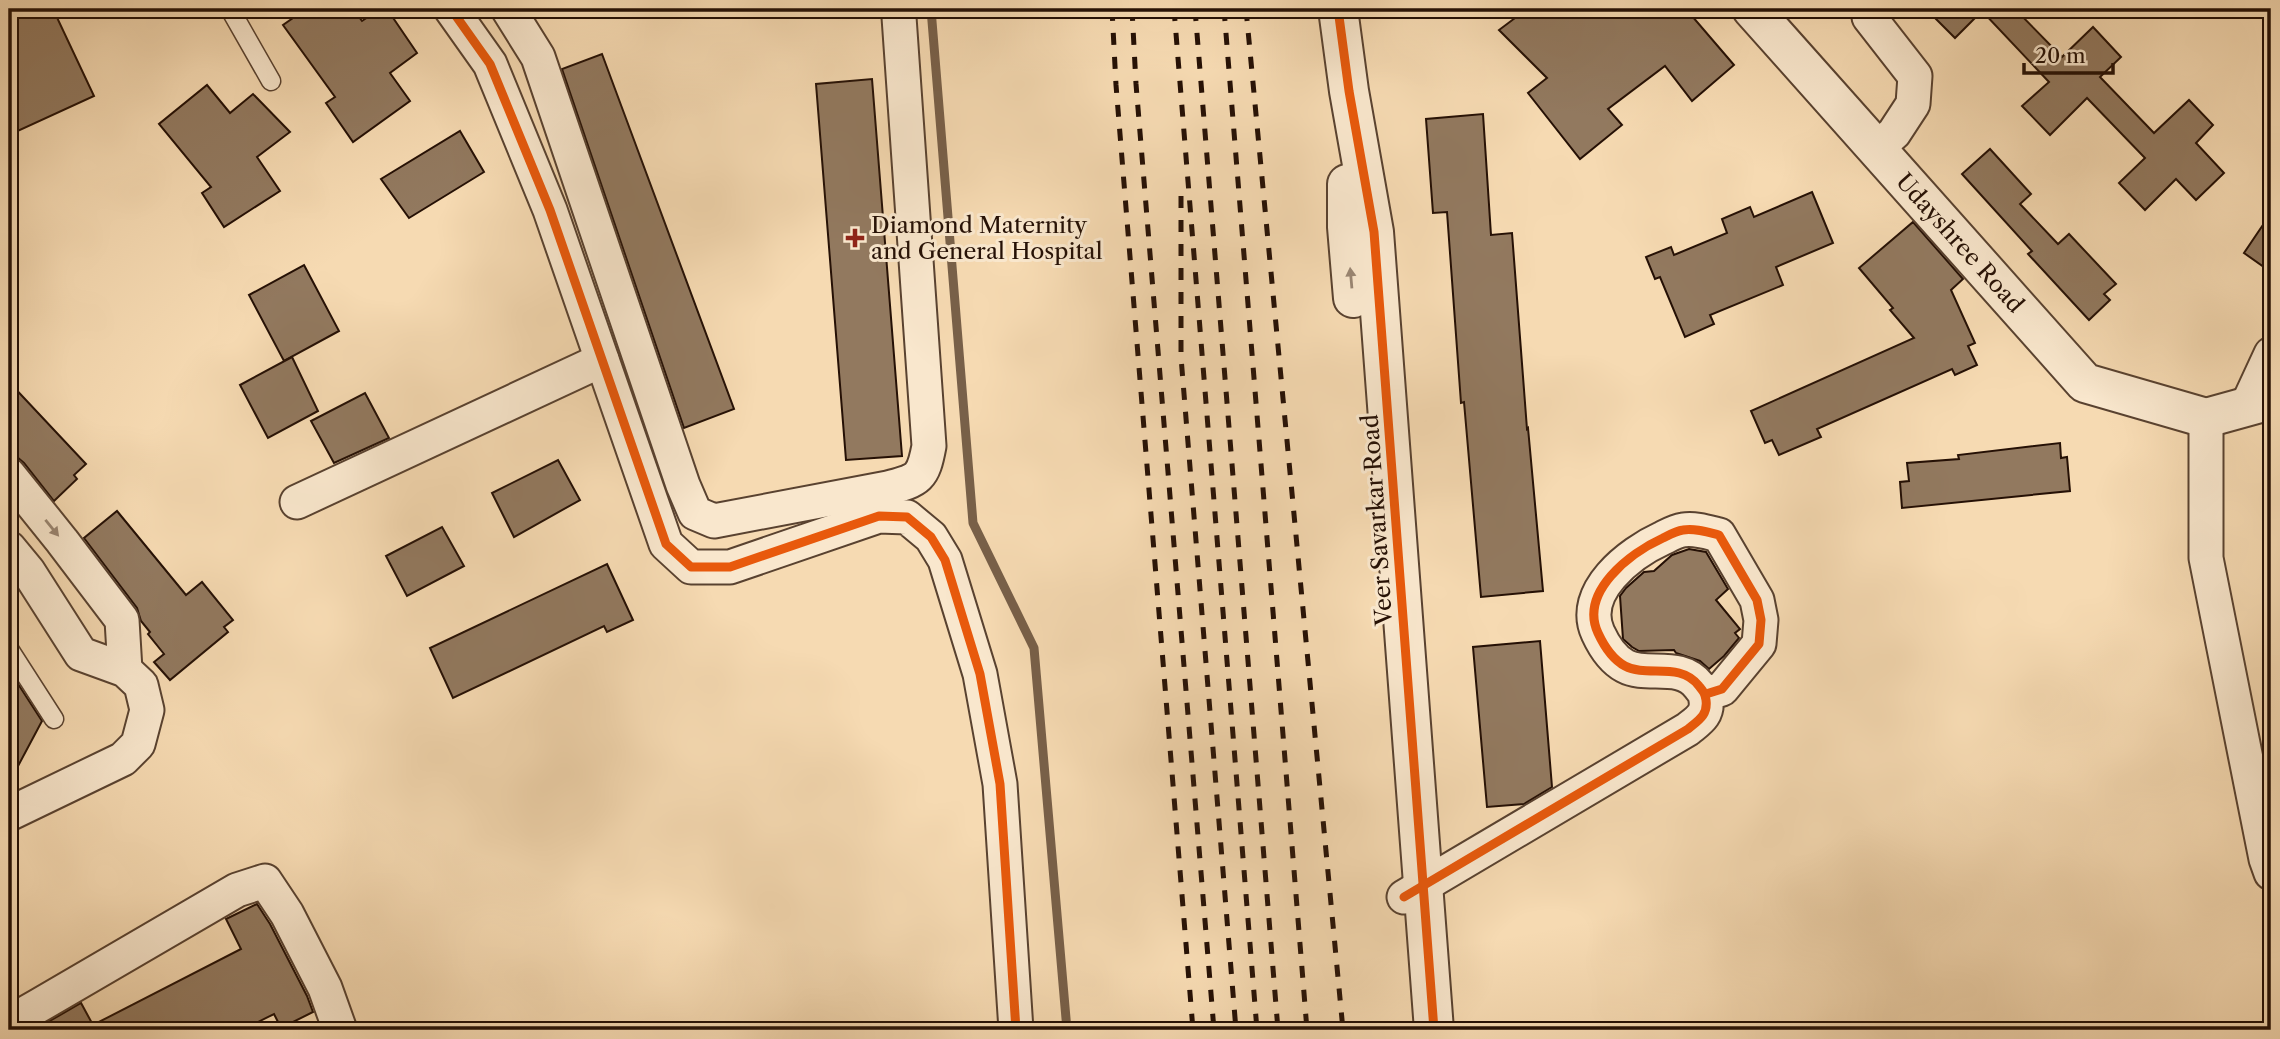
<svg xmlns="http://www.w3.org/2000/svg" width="2280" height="1039" font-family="'Libre Caslon Text',serif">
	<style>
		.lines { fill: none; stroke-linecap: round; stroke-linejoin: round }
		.stream { stroke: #786049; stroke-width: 9 }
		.building { fill: #92795f; stroke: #251005; stroke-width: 2 }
		.service-casing { stroke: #594230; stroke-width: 21 }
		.minor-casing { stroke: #594230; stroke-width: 37 }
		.tertiary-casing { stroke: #594230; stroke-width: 42 }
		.service { stroke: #f9e7cd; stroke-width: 18 }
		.minor { stroke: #f9e7cd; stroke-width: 33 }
		.tertiary { stroke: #f9e7cd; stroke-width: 38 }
		.rail { stroke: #251005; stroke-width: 5; stroke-dasharray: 12 12; stroke-linecap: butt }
		.cycleway-casing { stroke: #f9e7cd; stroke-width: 13 }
		.cycleway { stroke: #e8590c; stroke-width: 9 }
		.oneway { fill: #9a8673 }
		.poi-dot { fill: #8f2418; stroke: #f9e7cd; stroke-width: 2.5 }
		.labels { text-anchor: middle; stroke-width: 6; stroke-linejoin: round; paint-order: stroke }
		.poi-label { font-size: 23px; fill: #251005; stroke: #f9e7cd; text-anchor: start }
		.street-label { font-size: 23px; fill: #251005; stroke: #f9e7cd }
	</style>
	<rect width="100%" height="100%" fill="#f6dab2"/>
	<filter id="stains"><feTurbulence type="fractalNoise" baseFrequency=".00286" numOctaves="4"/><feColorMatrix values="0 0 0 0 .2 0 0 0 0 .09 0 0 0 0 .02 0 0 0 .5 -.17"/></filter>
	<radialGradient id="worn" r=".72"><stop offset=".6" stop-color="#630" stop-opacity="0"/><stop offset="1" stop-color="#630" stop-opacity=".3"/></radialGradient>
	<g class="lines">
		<path class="stream" d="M 931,9 L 973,523 L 1034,648 L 1067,1030"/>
	</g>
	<g class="building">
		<path d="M 9,9 L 53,9 L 94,96 L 9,135 Z"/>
		<path d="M 306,9 L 353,9 L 362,21 L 380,9 L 387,9 L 417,53 L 390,73 L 410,101 L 353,142 L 326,103 L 335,97 L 283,25 Z"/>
		<path d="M 1527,9 L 1686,9 L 1734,65 L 1692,101 L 1665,66 L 1608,109 L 1622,125 L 1580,159 L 1528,93 L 1547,78 L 1499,30 Z"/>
		<path d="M 1926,9 L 2015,9 L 2062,57 L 2093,27 L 2121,57 L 2100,77 L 2154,133 L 2189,100 L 2213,125 L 2196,143 L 2224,173 L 2196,200 L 2176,179 L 2145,210 L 2119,183 L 2145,158 L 2087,98 L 2050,135 L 2022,106 L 2049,82 L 1982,11 L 1955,38 Z"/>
		<path d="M 602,54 L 734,409 L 684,428 L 562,69 Z"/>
		<path d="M 872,79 L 902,456 L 846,460 L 816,84 Z"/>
		<path d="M 207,85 L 230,113 L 253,94 L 290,132 L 257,157 L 280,191 L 224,227 L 202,193 L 211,187 L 159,124 Z"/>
		<path d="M 1483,114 L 1491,235 L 1512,233 L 1527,429 L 1528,428 L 1543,591 L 1481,597 L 1464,402 L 1461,403 L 1447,212 L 1433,213 L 1426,119 Z"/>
		<path d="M 460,131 L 484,172 L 409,218 L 381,179 Z"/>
		<path d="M 1990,149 L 2031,194 L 2020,204 L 2058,244 L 2069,234 L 2116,284 L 2104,294 L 2110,300 L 2089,320 L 2028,254 L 2032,251 L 1962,174 Z"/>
		<path d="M 1812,192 L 1833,243 L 1776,267 L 1783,285 L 1710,315 L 1714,324 L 1685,337 L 1660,277 L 1655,279 L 1646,257 L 1671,247 L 1674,255 L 1727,233 L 1722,219 L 1750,207 L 1754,217 Z"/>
		<path d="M 2271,213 L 2271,272 L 2244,253 Z"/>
		<path d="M 1913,222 L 1963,279 L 1951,290 L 1975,343 L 1968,346 L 1977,365 L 1955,375 L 1952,369 L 1817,429 L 1821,437 L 1779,455 L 1772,440 L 1765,443 L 1751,411 L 1914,338 L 1890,310 L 1893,308 L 1859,268 Z"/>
		<path d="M 304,265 L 339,331 L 284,361 L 249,295 Z"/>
		<path d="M 292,357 L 318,411 L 268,438 L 240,385 Z"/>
		<path d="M 9,382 L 86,464 L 74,475 L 77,479 L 54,501 L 24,463 L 17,457 L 9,456 Z"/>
		<path d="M 365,393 L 389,438 L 334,463 L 311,421 Z"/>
		<path d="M 2060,443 L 2061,458 L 2067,457 L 2070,491 L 1902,508 L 1900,482 L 1909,481 L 1907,463 L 1959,459 L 1958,455 Z"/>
		<path d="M 558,460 L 580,500 L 514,537 L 492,493 Z"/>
		<path d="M 117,511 L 186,595 L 202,582 L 233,620 L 224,627 L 228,632 L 170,680 L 154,662 L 164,654 L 148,634 L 150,632 L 141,621 L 137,608 L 84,538 Z"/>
		<path d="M 442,527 L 464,566 L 407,596 L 386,556 Z"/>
		<path d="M 1689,549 L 1706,552 L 1728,589 L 1716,600 L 1740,629 L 1735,633 L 1739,638 L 1724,656 L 1709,669 L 1700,661 L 1676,653 L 1674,650 L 1639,651 L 1632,647 L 1623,639 L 1620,596 L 1626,588 L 1644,572 L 1654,571 L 1672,555 Z"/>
		<path d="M 607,564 L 633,620 L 607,632 L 604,626 L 453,698 L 430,648 Z"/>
		<path d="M 1540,641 L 1552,787 L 1524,804 L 1487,807 L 1473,647 Z"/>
		<path d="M 9,670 L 42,721 L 9,783 Z"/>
		<path d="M 257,904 L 270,924 L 307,996 L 313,1012 L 281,1028 L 274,1014 L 242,1030 L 52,1030 L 48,1022 L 81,1003 L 93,1025 L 241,949 L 226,919 Z"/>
	</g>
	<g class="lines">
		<g class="service-casing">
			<g id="service">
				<path d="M 230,9 L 271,81"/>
				<path d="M 9,649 L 54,719"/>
			</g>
		</g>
		<g class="minor-casing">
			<g id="minor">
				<path d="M 451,9 L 490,64 L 550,210 L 666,544 L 691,567 L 730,567 L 879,516 L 907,517 L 931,537 L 945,560 L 980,674 L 1000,784 L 1016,1030"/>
				<path d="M 508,9 L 538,57 L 683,485 L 695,513 L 714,521 L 888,488 C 919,480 923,478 929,446 L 899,17"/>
				<path d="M 1869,17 L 1915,76 L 1913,104 L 1894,133 L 1876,149"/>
				<path d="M 2246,408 L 2271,354"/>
				<path d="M 2206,418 L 2206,558 L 2266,859 L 2271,873"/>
				<path d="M 9,475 L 62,541 L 122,620 L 125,670"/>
				<path d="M 297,502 L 602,360"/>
				<path d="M 9,548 L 28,571 L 81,654 L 125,670 L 141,685 L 147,710 L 138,744 L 123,759 L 9,814"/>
				<path d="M 1404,897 L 1688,729 C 1699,720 1708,715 1706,700 C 1705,693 1703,691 1699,686 C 1680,661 1647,678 1625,666 C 1612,659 1604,646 1598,633 C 1579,592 1630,553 1663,538 C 1669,535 1676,531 1683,530 C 1695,528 1707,532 1719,535 L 1757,600 L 1761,620 L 1759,644 L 1722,689 L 1706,694"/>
				<path d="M 28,1030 L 24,1014 L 38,1006 L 237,890 L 265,881 L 287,914 L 325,988 L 340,1030"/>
			</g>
		</g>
		<g class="tertiary-casing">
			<g id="tertiary">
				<path d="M 1338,9 L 1349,91 L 1374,232 L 1434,1030"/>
				<path d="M 1752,9 L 2085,383 L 2206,418 L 2271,400"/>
				<path d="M 1347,184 L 1347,227 L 1353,298"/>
			</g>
		</g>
		<use href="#service" class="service"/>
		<use href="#minor" class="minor"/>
		<use href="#tertiary" class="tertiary"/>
		<g class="rail">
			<path d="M 1112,9 L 1116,85 L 1193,1030"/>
			<path d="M 1132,9 L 1136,84 L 1214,1030"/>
			<path d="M 1174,9 L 1257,1030"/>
			<path d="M 1195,9 L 1278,1030"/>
			<path d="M 1224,9 L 1307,1030"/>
			<path d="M 1246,9 L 1343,1030"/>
			<path d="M 1181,196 L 1181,357 L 1236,1030"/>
		</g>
		<g class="cycleway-casing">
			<g id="cycleway">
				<path d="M 451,9 L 490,64 L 550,210 L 666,544 L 691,567 L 730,567 L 879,516 L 907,517 L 931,537 L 945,560 L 980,674 L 1000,784 L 1016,1030"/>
				<path d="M 1338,9 L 1349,91 L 1374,232 L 1434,1030"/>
				<path d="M 1404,897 L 1688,729 C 1699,720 1708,715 1706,700 C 1705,693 1703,691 1699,686 C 1680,661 1647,678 1625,666 C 1612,659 1604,646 1598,633 C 1579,592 1630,553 1663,538 C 1669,535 1676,531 1683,530 C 1695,528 1707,532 1719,535 L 1757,600 L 1761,620 L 1759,644 L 1722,689 L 1706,694"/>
			</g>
		</g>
		<use href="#cycleway" class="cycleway"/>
	</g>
	<defs><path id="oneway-solid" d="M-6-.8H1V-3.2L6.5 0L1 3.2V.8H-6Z" transform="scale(1.75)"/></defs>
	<g class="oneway">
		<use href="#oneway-solid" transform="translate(1351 278) rotate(-95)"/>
		<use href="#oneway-solid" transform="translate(52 528) rotate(51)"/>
	</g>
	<path class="poi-dot" d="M851.5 227.5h7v7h7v7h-7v7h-7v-7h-7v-7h7z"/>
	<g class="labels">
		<g class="poi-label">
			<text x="871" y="233">Diamond Maternity<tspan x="871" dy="26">and General Hospital</tspan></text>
		</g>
		<g class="street-label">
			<text transform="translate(1960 243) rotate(48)" y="8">Udayshree Road</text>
			<text transform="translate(1377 520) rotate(-94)" y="8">Veer Savarkar Road</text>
		</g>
	</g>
	<rect width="2280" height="1039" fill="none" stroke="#f6dab2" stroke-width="35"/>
	<rect x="10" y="10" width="2259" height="1018" fill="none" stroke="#251005" stroke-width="3.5"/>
	<rect x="18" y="18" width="2245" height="1004" fill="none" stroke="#251005" stroke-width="2"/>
	<path d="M2024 63v10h89v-10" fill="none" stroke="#251005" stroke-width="3.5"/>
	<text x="2035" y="63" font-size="21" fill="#251005" stroke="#f9e7cd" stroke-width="5" paint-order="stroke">20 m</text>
	<rect width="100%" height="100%" filter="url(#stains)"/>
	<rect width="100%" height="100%" fill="url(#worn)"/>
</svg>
